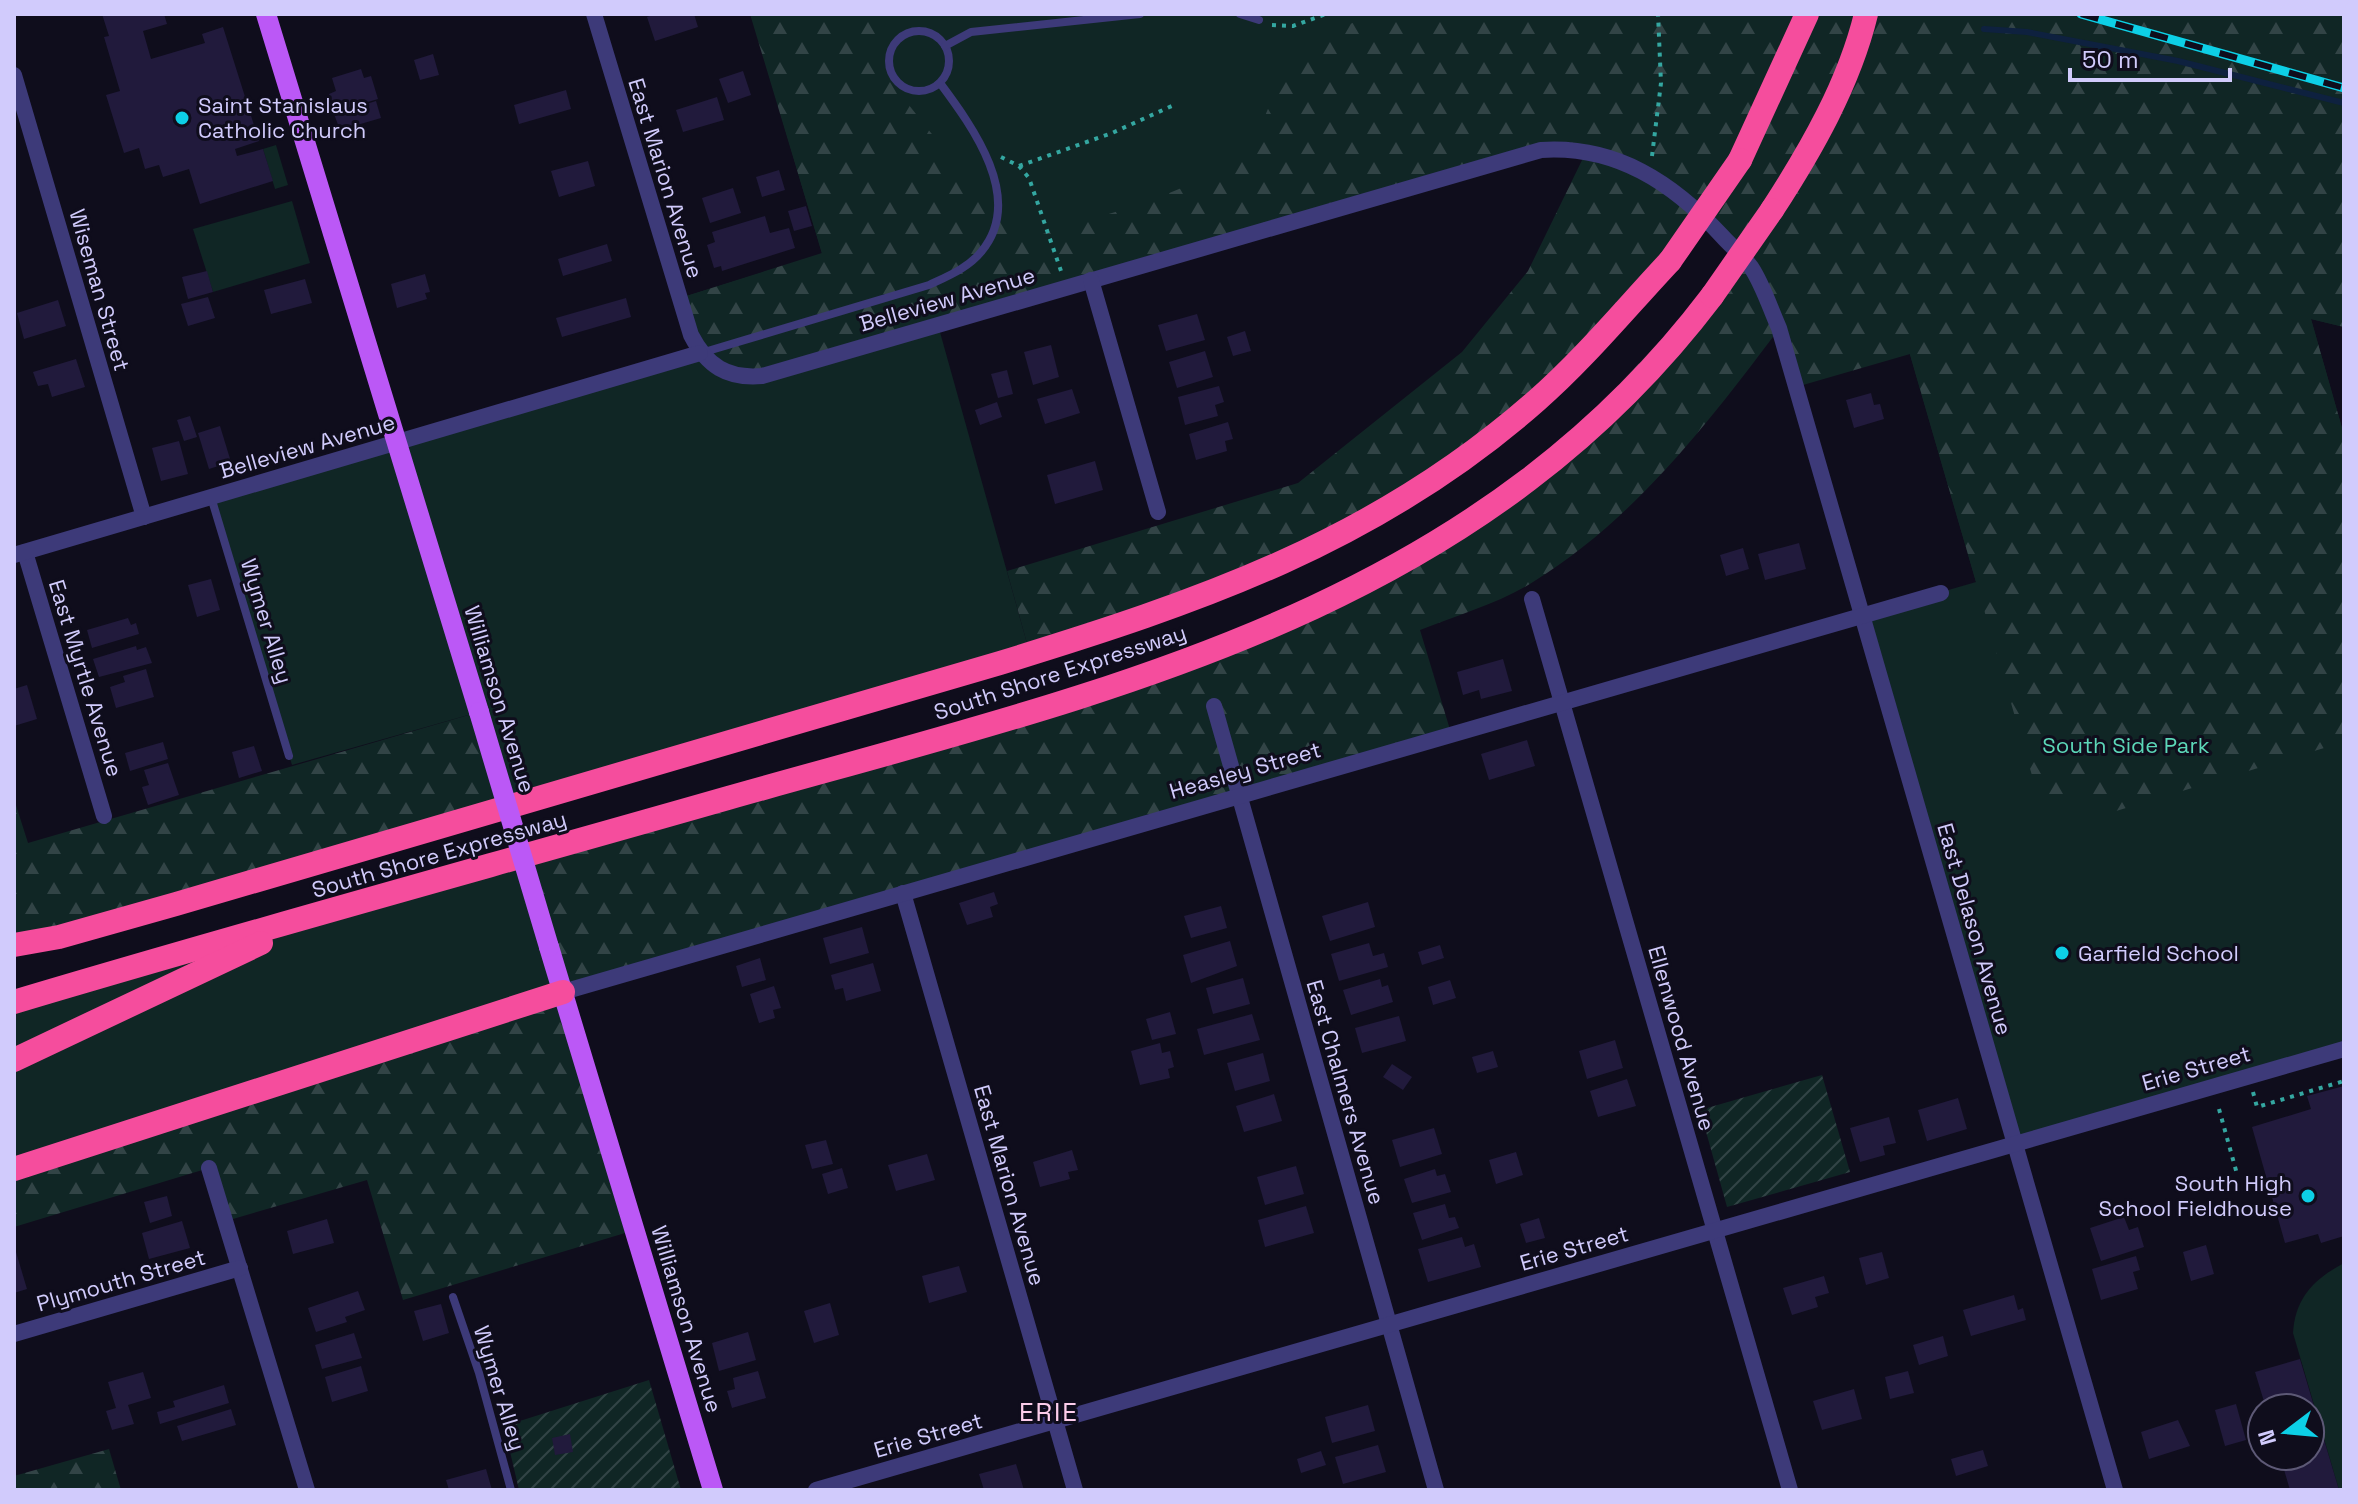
<svg xmlns="http://www.w3.org/2000/svg" width="2358" height="1504" font-family="'Space Grotesk',sans-serif">
	<style>
		.green { fill: #102625 }
		.forest { fill: url(#forest-firs); fill-rule: evenodd }
		.garden { fill: url(#garden-furrows) }
		.lines { fill: none; stroke-linecap: round; stroke-linejoin: round }
		.stream { stroke: #0e213f; stroke-width: 6 }
		.building { fill: #211a3c }
		.path { stroke: #34a7a1; stroke-width: 4; stroke-dasharray: 4 6; stroke-linecap: butt }
		.service { stroke: #3d3a79; stroke-width: 8 }
		.minor { stroke: #3d3a79; stroke-width: 16 }
		.primary { stroke: #bb58f6; stroke-width: 20 }
		.motorway { stroke: #f54d9d; stroke-width: 24 }
		.rail-casing { stroke: #0dcfe6; stroke-width: 9 }
		.rail { stroke: #0f0d1c; stroke-width: 6; stroke-dasharray: 18; stroke-linecap: butt }
		.primary-bridge { stroke: #bb58f6; stroke-width: 20 }
		.motorway-bridge { stroke: #f54d9d; stroke-width: 24 }
		.poi-dot { fill: #0dcfe6; stroke: #0f0d1c; stroke-width: 3 }
		.labels { text-anchor: middle; stroke-width: 6; stroke-linejoin: round; paint-order: stroke }
		.poi-label { font-size: 22px; fill: #d1cbfc; stroke: #0f0d1c; text-anchor: start }
		.street-label { font-size: 22px; fill: #d1cbfc; stroke: #0f0d1c }
		.park-label { font-size: 22px; fill: #5cd7b8; stroke: #0f0d1c }
		.quarter-label { font-size: 26px; letter-spacing: 2px; fill: #fccdeb; stroke: #0f0d1c }
	</style>
	<defs>
		<pattern id="forest-firs" width="22" height="20" patternUnits="userSpaceOnUse" patternTransform="scale(2)"><rect width="22" height="20" fill="#102625"/><path d="M5 1l3.5 6h-7zM16 11l3.5 6h-7z" fill="#324446"/></pattern>
		<pattern id="garden-furrows" width="10" height="10" patternUnits="userSpaceOnUse" patternTransform="scale(2)"><rect width="10" height="10" fill="#102625"/><path d="M-1 1l2-2M0 10L10 0M9 11l2-2" fill="none" stroke="#324446"/></pattern>
	</defs>
	<rect width="100%" height="100%" fill="#0f0d1c"/>
	<g class="green">
		<path d="M 751,14 L 2081,14 L 2344,327 L 2311,319 L 2344,435 L 2344,1049 L 2015,1143 L 1862,615 L 1976,582 L 1892,293 L 1762,288 L 1691,202 L 1565,148 L 938,325 L 1030,654 L 508,807 L 479,712 L 292,765 L 211,497 L 700,353 L 680,298 L 822,254 Z"/>
		<path d="M 276,145 L 288,185 L 275,189 L 263,149 Z"/>
		<path d="M 292,201 L 310,263 L 213,292 L 193,229 Z"/>
		<path d="M 524,856 L 563,992 L 14,1169 L 14,1002 Z"/>
		<path d="M 2344,1263 L 2344,1490 L 2339,1490 L 2293,1333 C 2295,1298 2314,1279 2344,1263 Z"/>
	</g>
	<g class="forest">
		<path d="M 750,14 L 883,14 L 876,50 L 885,75 L 997,216 L 1019,235 L 1036,236 L 1145,203 L 1213,175 L 1257,135 L 1275,92 L 1295,65 L 1342,27 L 1376,14 L 2344,14 L 2344,327 L 2311,319 L 2344,435 L 2344,742 L 2093,818 L 2086,797 L 2042,810 L 1910,354 L 1796,387 L 1779,329 C 1708,423 1635,519 1533,582 C 1500,603 1457,615 1420,630 L 1451,733 L 563,992 L 635,1230 L 403,1300 L 367,1180 L 226,1221 L 209,1168 L 14,1227 L 14,1169 L 562,992 L 524,856 L 1232,644 L 1528,481 L 1740,256 L 1702,214 L 1570,368 L 1403,500 L 1030,654 L 1007,571 L 1298,483 L 1462,352 L 1528,271 L 1587,150 L 1565,148 L 762,376 L 714,366 L 680,298 L 822,253 ZM 896,145 L 911,163 L 878,190 L 863,172 Z"/>
		<path d="M 479,712 L 508,807 L 14,945 L 14,799 L 28,843 Z"/>
		<path d="M 109,1449 L 121,1490 L 14,1490 L 14,1476 Z"/>
	</g>
	<g class="garden">
		<path d="M 1822,1075 L 1850,1172 L 1727,1207 L 1700,1110 Z"/>
		<path d="M 649,1380 L 681,1490 L 519,1490 L 504,1426 Z"/>
	</g>
	<g class="lines">
		<path class="stream" d="M 1984,29 L 2027,32 L 2178,61 L 2344,103"/>
	</g>
	<g class="building">
		<path d="M 102,14 L 164,14 L 167,24 L 143,31 L 151,59 L 205,43 L 202,34 L 223,27 L 259,141 L 235,149 L 237,156 L 263,149 L 273,181 L 200,204 L 189,169 L 163,177 L 159,165 L 145,169 L 139,148 L 124,153 L 106,95 L 120,91 L 104,37 L 109,36 Z"/>
		<path d="M 656,14 L 694,14 L 698,27 L 655,41 L 647,17 Z"/>
		<path d="M 433,54 L 439,75 L 420,80 L 414,60 Z"/>
		<path d="M 361,69 L 364,78 L 371,76 L 378,99 L 334,112 L 329,94 L 336,91 L 332,78 Z"/>
		<path d="M 743,71 L 751,95 L 728,103 L 719,79 Z"/>
		<path d="M 566,90 L 571,109 L 519,124 L 514,105 Z"/>
		<path d="M 717,97 L 724,120 L 683,132 L 676,110 Z"/>
		<path d="M 376,101 L 381,118 L 340,130 L 334,114 Z"/>
		<path d="M 588,161 L 595,186 L 559,197 L 551,171 Z"/>
		<path d="M 779,170 L 785,190 L 762,197 L 756,177 Z"/>
		<path d="M 733,188 L 741,213 L 710,223 L 702,198 Z"/>
		<path d="M 806,206 L 812,226 L 794,231 L 788,211 Z"/>
		<path d="M 765,216 L 770,233 L 789,228 L 795,248 L 722,271 L 721,266 L 714,268 L 707,245 L 715,242 L 712,232 Z"/>
		<path d="M 607,244 L 612,261 L 563,276 L 558,259 Z"/>
		<path d="M 207,271 L 213,292 L 188,299 L 182,277 Z"/>
		<path d="M 425,274 L 430,292 L 425,293 L 427,299 L 397,308 L 391,284 Z"/>
		<path d="M 305,279 L 312,303 L 271,314 L 264,290 Z"/>
		<path d="M 208,297 L 215,318 L 188,326 L 181,304 Z"/>
		<path d="M 626,298 L 631,317 L 562,337 L 556,318 Z"/>
		<path d="M 58,300 L 66,326 L 24,339 L 17,313 Z"/>
		<path d="M 1197,314 L 1205,340 L 1166,351 L 1158,325 Z"/>
		<path d="M 1245,331 L 1251,351 L 1233,356 L 1227,337 Z"/>
		<path d="M 1051,345 L 1059,377 L 1033,385 L 1024,352 Z"/>
		<path d="M 1205,351 L 1213,377 L 1177,388 L 1169,362 Z"/>
		<path d="M 76,359 L 85,387 L 52,397 L 48,384 L 38,386 L 33,372 Z"/>
		<path d="M 1007,370 L 1013,394 L 998,398 L 991,374 Z"/>
		<path d="M 1219,386 L 1224,402 L 1215,405 L 1218,416 L 1185,425 L 1178,397 Z"/>
		<path d="M 1072,389 L 1080,413 L 1045,424 L 1037,399 Z"/>
		<path d="M 1871,393 L 1874,405 L 1880,404 L 1884,419 L 1854,428 L 1846,400 Z"/>
		<path d="M 997,402 L 1002,417 L 980,425 L 975,410 Z"/>
		<path d="M 190,416 L 197,437 L 184,441 L 177,420 Z"/>
		<path d="M 1228,422 L 1233,439 L 1225,441 L 1227,451 L 1196,460 L 1189,434 Z"/>
		<path d="M 220,426 L 231,462 L 209,469 L 198,433 Z"/>
		<path d="M 179,441 L 188,474 L 161,481 L 152,448 Z"/>
		<path d="M 1095,461 L 1103,490 L 1055,504 L 1047,475 Z"/>
		<path d="M 1799,543 L 1806,569 L 1765,580 L 1758,554 Z"/>
		<path d="M 1743,548 L 1749,569 L 1726,576 L 1720,555 Z"/>
		<path d="M 211,579 L 220,610 L 197,617 L 188,585 Z"/>
		<path d="M 128,618 L 131,625 L 136,623 L 139,634 L 92,648 L 87,630 Z"/>
		<path d="M 136,646 L 137,650 L 146,647 L 152,663 L 99,677 L 93,659 Z"/>
		<path d="M 1503,659 L 1512,691 L 1481,699 L 1479,690 L 1463,695 L 1457,672 Z"/>
		<path d="M 146,669 L 154,697 L 116,708 L 110,687 L 125,682 L 123,676 Z"/>
		<path d="M 27,685 L 37,719 L 14,726 L 14,689 Z"/>
		<path d="M 1527,740 L 1535,766 L 1489,780 L 1481,754 Z"/>
		<path d="M 163,742 L 168,759 L 130,771 L 125,753 Z"/>
		<path d="M 254,746 L 262,771 L 239,778 L 232,752 Z"/>
		<path d="M 168,763 L 179,795 L 148,805 L 142,787 L 149,785 L 144,770 Z"/>
		<path d="M 994,892 L 998,904 L 990,907 L 993,917 L 967,925 L 959,903 Z"/>
		<path d="M 1368,902 L 1375,927 L 1330,941 L 1322,916 Z"/>
		<path d="M 1221,906 L 1227,928 L 1191,938 L 1184,916 Z"/>
		<path d="M 862,927 L 869,953 L 830,964 L 823,938 Z"/>
		<path d="M 1230,941 L 1237,966 L 1191,983 L 1183,955 Z"/>
		<path d="M 1369,943 L 1373,956 L 1384,953 L 1388,967 L 1339,981 L 1331,954 Z"/>
		<path d="M 1440,945 L 1444,958 L 1422,965 L 1418,952 Z"/>
		<path d="M 760,958 L 766,980 L 742,987 L 736,966 Z"/>
		<path d="M 873,963 L 881,991 L 846,1001 L 843,988 L 835,990 L 831,975 Z"/>
		<path d="M 1243,978 L 1250,1004 L 1213,1014 L 1206,988 Z"/>
		<path d="M 1380,979 L 1382,987 L 1388,985 L 1393,1002 L 1351,1015 L 1343,990 Z"/>
		<path d="M 1450,980 L 1456,998 L 1433,1005 L 1428,987 Z"/>
		<path d="M 774,986 L 781,1008 L 773,1010 L 775,1018 L 759,1023 L 750,994 Z"/>
		<path d="M 1170,1012 L 1176,1034 L 1152,1040 L 1146,1019 Z"/>
		<path d="M 1252,1014 L 1260,1040 L 1204,1055 L 1197,1029 Z"/>
		<path d="M 1399,1016 L 1406,1041 L 1362,1053 L 1355,1028 Z"/>
		<path d="M 1615,1040 L 1623,1068 L 1587,1079 L 1579,1051 Z"/>
		<path d="M 1160,1043 L 1162,1053 L 1170,1051 L 1174,1067 L 1168,1069 L 1170,1078 L 1140,1085 L 1131,1051 Z"/>
		<path d="M 1493,1051 L 1498,1067 L 1477,1073 L 1472,1057 Z"/>
		<path d="M 1263,1053 L 1270,1081 L 1235,1091 L 1227,1063 Z"/>
		<path d="M 1392,1064 L 1412,1077 L 1403,1090 L 1383,1077 Z"/>
		<path d="M 1627,1079 L 1636,1106 L 1598,1117 L 1590,1091 Z"/>
		<path d="M 2344,1086 L 2344,1236 L 2321,1243 L 2318,1234 L 2285,1243 L 2252,1127 L 2311,1109 L 2307,1096 Z"/>
		<path d="M 1274,1094 L 1282,1121 L 1244,1132 L 1236,1106 Z"/>
		<path d="M 1958,1098 L 1967,1129 L 1927,1141 L 1918,1110 Z"/>
		<path d="M 1889,1117 L 1896,1143 L 1883,1146 L 1885,1155 L 1860,1162 L 1850,1128 Z"/>
		<path d="M 1434,1128 L 1442,1154 L 1400,1167 L 1392,1140 Z"/>
		<path d="M 826,1140 L 833,1164 L 812,1169 L 805,1145 Z"/>
		<path d="M 1072,1150 L 1078,1170 L 1068,1172 L 1070,1179 L 1040,1187 L 1033,1162 Z"/>
		<path d="M 1516,1152 L 1523,1175 L 1496,1184 L 1489,1160 Z"/>
		<path d="M 927,1154 L 935,1180 L 896,1191 L 888,1165 Z"/>
		<path d="M 1296,1166 L 1304,1194 L 1265,1205 L 1257,1177 Z"/>
		<path d="M 842,1168 L 848,1188 L 828,1194 L 822,1174 Z"/>
		<path d="M 1435,1169 L 1437,1176 L 1445,1174 L 1451,1192 L 1412,1203 L 1404,1179 Z"/>
		<path d="M 167,1196 L 172,1216 L 150,1223 L 144,1202 Z"/>
		<path d="M 1445,1204 L 1449,1218 L 1455,1217 L 1459,1228 L 1422,1240 L 1413,1213 Z"/>
		<path d="M 1306,1206 L 1314,1233 L 1265,1247 L 1258,1220 Z"/>
		<path d="M 2124,1217 L 2129,1230 L 2138,1227 L 2144,1247 L 2101,1261 L 2090,1228 Z"/>
		<path d="M 1539,1218 L 1545,1238 L 1526,1243 L 1520,1224 Z"/>
		<path d="M 327,1219 L 334,1243 L 293,1254 L 287,1231 Z"/>
		<path d="M 182,1221 L 190,1248 L 149,1259 L 142,1233 Z"/>
		<path d="M 1462,1237 L 1465,1247 L 1474,1244 L 1481,1267 L 1428,1282 L 1418,1249 Z"/>
		<path d="M 2206,1245 L 2214,1274 L 2191,1281 L 2183,1252 Z"/>
		<path d="M 16,1252 L 27,1289 L 14,1293 L 14,1253 Z"/>
		<path d="M 1882,1252 L 1889,1278 L 1866,1285 L 1859,1258 Z"/>
		<path d="M 2136,1256 L 2140,1270 L 2133,1272 L 2138,1289 L 2101,1300 L 2092,1269 Z"/>
		<path d="M 959,1266 L 967,1292 L 929,1303 L 922,1276 Z"/>
		<path d="M 1824,1276 L 1829,1293 L 1815,1297 L 1818,1307 L 1792,1315 L 1783,1288 Z"/>
		<path d="M 358,1291 L 365,1310 L 345,1317 L 347,1322 L 316,1332 L 308,1308 Z"/>
		<path d="M 2014,1295 L 2018,1310 L 2023,1308 L 2026,1320 L 1971,1336 L 1963,1310 Z"/>
		<path d="M 830,1303 L 839,1335 L 814,1343 L 804,1311 Z"/>
		<path d="M 441,1304 L 449,1333 L 423,1341 L 414,1311 Z"/>
		<path d="M 748,1332 L 756,1360 L 719,1371 L 712,1343 Z"/>
		<path d="M 354,1333 L 362,1358 L 322,1369 L 315,1345 Z"/>
		<path d="M 1943,1336 L 1948,1356 L 1919,1365 L 1913,1345 Z"/>
		<path d="M 2300,1359 L 2339,1490 L 2290,1490 L 2280,1456 L 2310,1456 L 2310,1408 L 2266,1408 L 2255,1372 Z"/>
		<path d="M 361,1366 L 368,1391 L 332,1402 L 325,1377 Z"/>
		<path d="M 758,1371 L 766,1398 L 732,1408 L 727,1391 L 735,1389 L 733,1378 Z"/>
		<path d="M 1908,1371 L 1914,1393 L 1890,1399 L 1885,1377 Z"/>
		<path d="M 143,1372 L 151,1398 L 128,1405 L 134,1424 L 112,1430 L 106,1411 L 116,1408 L 108,1382 Z"/>
		<path d="M 224,1385 L 229,1403 L 160,1424 L 157,1412 L 175,1407 L 173,1401 Z"/>
		<path d="M 1854,1389 L 1862,1419 L 1822,1430 L 1813,1401 Z"/>
		<path d="M 2236,1404 L 2246,1440 L 2225,1446 L 2215,1410 Z"/>
		<path d="M 1368,1405 L 1375,1431 L 1332,1443 L 1325,1417 Z"/>
		<path d="M 231,1409 L 236,1425 L 182,1441 L 177,1426 Z"/>
		<path d="M 2178,1420 L 2190,1446 L 2149,1459 L 2141,1432 Z"/>
		<path d="M 570,1434 L 573,1452 L 555,1455 L 552,1438 Z"/>
		<path d="M 1378,1445 L 1386,1472 L 1343,1484 L 1335,1457 Z"/>
		<path d="M 1983,1450 L 1988,1466 L 1956,1476 L 1951,1459 Z"/>
		<path d="M 1321,1451 L 1326,1465 L 1301,1473 L 1297,1459 Z"/>
		<path d="M 1016,1464 L 1024,1490 L 984,1490 L 979,1474 Z"/>
		<path d="M 486,1469 L 492,1490 L 449,1490 L 446,1480 Z"/>
	</g>
	<g class="lines">
		<g class="path">
			<path d="M 1272,25 L 1293,26 L 1326,14"/>
			<path d="M 1652,156 L 1661,83 L 1658,14"/>
			<path d="M 1001,157 L 1019,166 L 1029,178 L 1061,271"/>
			<path d="M 1019,166 L 1112,133 L 1174,105"/>
			<path d="M 2253,1092 L 2257,1107 L 2344,1081"/>
			<path d="M 2219,1109 L 2237,1174"/>
		</g>
		<g class="service">
			<path d="M 1240,14 L 1259,20"/>
			<circle cx="919" cy="61" r="30"/>
			<path d="M 945,46 L 971,32 L 1140,14"/>
			<path d="M 701,353 L 929,285 C 948,276 968,268 981,252 C 1026,199 972,126 940,83"/>
			<path d="M 211,497 L 289,756"/>
			<path d="M 453,1297 L 479,1373 L 511,1490"/>
		</g>
		<g class="minor">
			<path d="M 594,14 L 691,335 C 707,366 727,379 762,376 L 1541,150 C 1616,145 1673,183 1722,236 C 1731,246 1743,256 1751,267 C 1763,285 1770,308 1779,328 L 2115,1490"/>
			<path d="M 14,75 L 144,517"/>
			<path d="M 1091,280 L 1158,512"/>
			<path d="M 25,552 L 104,816"/>
			<path d="M 14,555 L 700,353"/>
			<path d="M 1532,599 L 1790,1490"/>
			<path d="M 1214,706 L 1436,1490"/>
			<path d="M 903,893 L 1075,1490"/>
			<path d="M 563,992 L 1941,593"/>
			<path d="M 209,1168 L 307,1490"/>
			<path d="M 14,1334 L 240,1268"/>
			<path d="M 816,1490 L 2344,1049"/>
		</g>
		<g class="primary">
			<path d="M 266,14 L 479,712"/>
			<path d="M 549,947 L 713,1490"/>
		</g>
		<g class="motorway">
			<path d="M 1740,160 L 1807,14"/>
			<path d="M 1772,210 C 1811,150 1849,84 1866,14"/>
			<path d="M 14,945 L 59,937 L 176,904 L 1000,663 C 1199,602 1376,542 1536,401 C 1584,359 1626,308 1670,261"/>
			<path d="M 14,1002 C 251,931 490,866 728,798 C 1095,694 1469,617 1712,296"/>
			<path d="M 14,1060 L 261,943"/>
			<path d="M 14,1169 L 563,992"/>
		</g>
		<g class="rail-casing">
			<path id="rail" d="M 2081,14 L 2344,88"/>
		</g>
		<use href="#rail" class="rail"/>
		<path class="primary-bridge" d="M 479,712 L 549,947"/>
		<g class="motorway-bridge">
			<path d="M 1670,261 L 1740,160"/>
			<path d="M 1712,296 L 1772,210"/>
		</g>
	</g>
	<g class="poi-dot">
		<circle cx="182" cy="118" r="8"/>
		<circle cx="2062" cy="953" r="8"/>
		<circle cx="2308" cy="1196" r="8"/>
	</g>
	<g class="labels">
		<g class="poi-label">
			<text x="198" y="113">Saint Stanislaus<tspan x="198" dy="25">Catholic Church</tspan></text>
			<text x="2078" y="961">Garfield School</text>
			<text x="2292" y="1191" text-anchor="end">South High<tspan x="2292" dy="25">School Fieldhouse</tspan></text>
		</g>
		<g class="street-label">
			<text transform="translate(666 178) rotate(73)" y="8">East Marion Avenue</text>
			<text transform="translate(100 290) rotate(74)" y="8">Wiseman Street</text>
			<text transform="translate(947 299) rotate(-16)" y="8">Belleview Avenue</text>
			<text transform="translate(307 446) rotate(-16)" y="8">Belleview Avenue</text>
			<text transform="translate(267 621) rotate(73)" y="8">Wymer Alley</text>
			<text transform="translate(1060 672) rotate(-18)" y="8">South Shore Expressway</text>
			<text transform="translate(86 678) rotate(73)" y="8">East Myrtle Avenue</text>
			<text transform="translate(500 699) rotate(73)" y="8">Williamson Avenue</text>
			<text transform="translate(1245 770) rotate(-16)" y="8">Heasley Street</text>
			<text transform="translate(439 854) rotate(-16)" y="8">South Shore Expressway</text>
			<text transform="translate(1975 929) rotate(74)" y="8">East Delason Avenue</text>
			<text transform="translate(1682 1038) rotate(74)" y="8">Ellenwood Avenue</text>
			<text transform="translate(2196 1068) rotate(-16)" y="8">Erie Street</text>
			<text transform="translate(1346 1092) rotate(74)" y="8">East Chalmers Avenue</text>
			<text transform="translate(1010 1185) rotate(74)" y="8">East Marion Avenue</text>
			<text transform="translate(1574 1248) rotate(-16)" y="8">Erie Street</text>
			<text transform="translate(121 1280) rotate(-16)" y="8">Plymouth Street</text>
			<text transform="translate(687 1319) rotate(73)" y="8">Williamson Avenue</text>
			<text transform="translate(500 1388) rotate(73)" y="8">Wymer Alley</text>
			<text transform="translate(928 1435) rotate(-16)" y="8">Erie Street</text>
		</g>
		<g class="park-label">
			<text x="2126" y="753">South Side Park</text>
		</g>
		<g class="quarter-label">
			<text x="1049" y="1421">ERIE</text>
		</g>
	</g>
	<rect width="2358" height="1504" fill="none" stroke="#d1cbfc" stroke-width="32"/>
	<g transform="translate(2286 1432) rotate(254)"><circle r="38" fill="#0f0d1c" stroke="#5d5976" stroke-width="2"/>
	<path d="M0-6L14 30L0 20L-14 30Z" fill="#0dcfe6"/>
	<text y="-12" font-size="22" font-weight="bold" text-anchor="middle" fill="#d1cbfc">N</text>
	</g>
	<path d="M2070 68v12h160v-12" fill="none" stroke="#d1cbfc" stroke-width="4"/>
	<text x="2082" y="68" font-size="24" fill="#d1cbfc" stroke="#0f0d1c" stroke-width="6" paint-order="stroke">50 m</text>
</svg>
